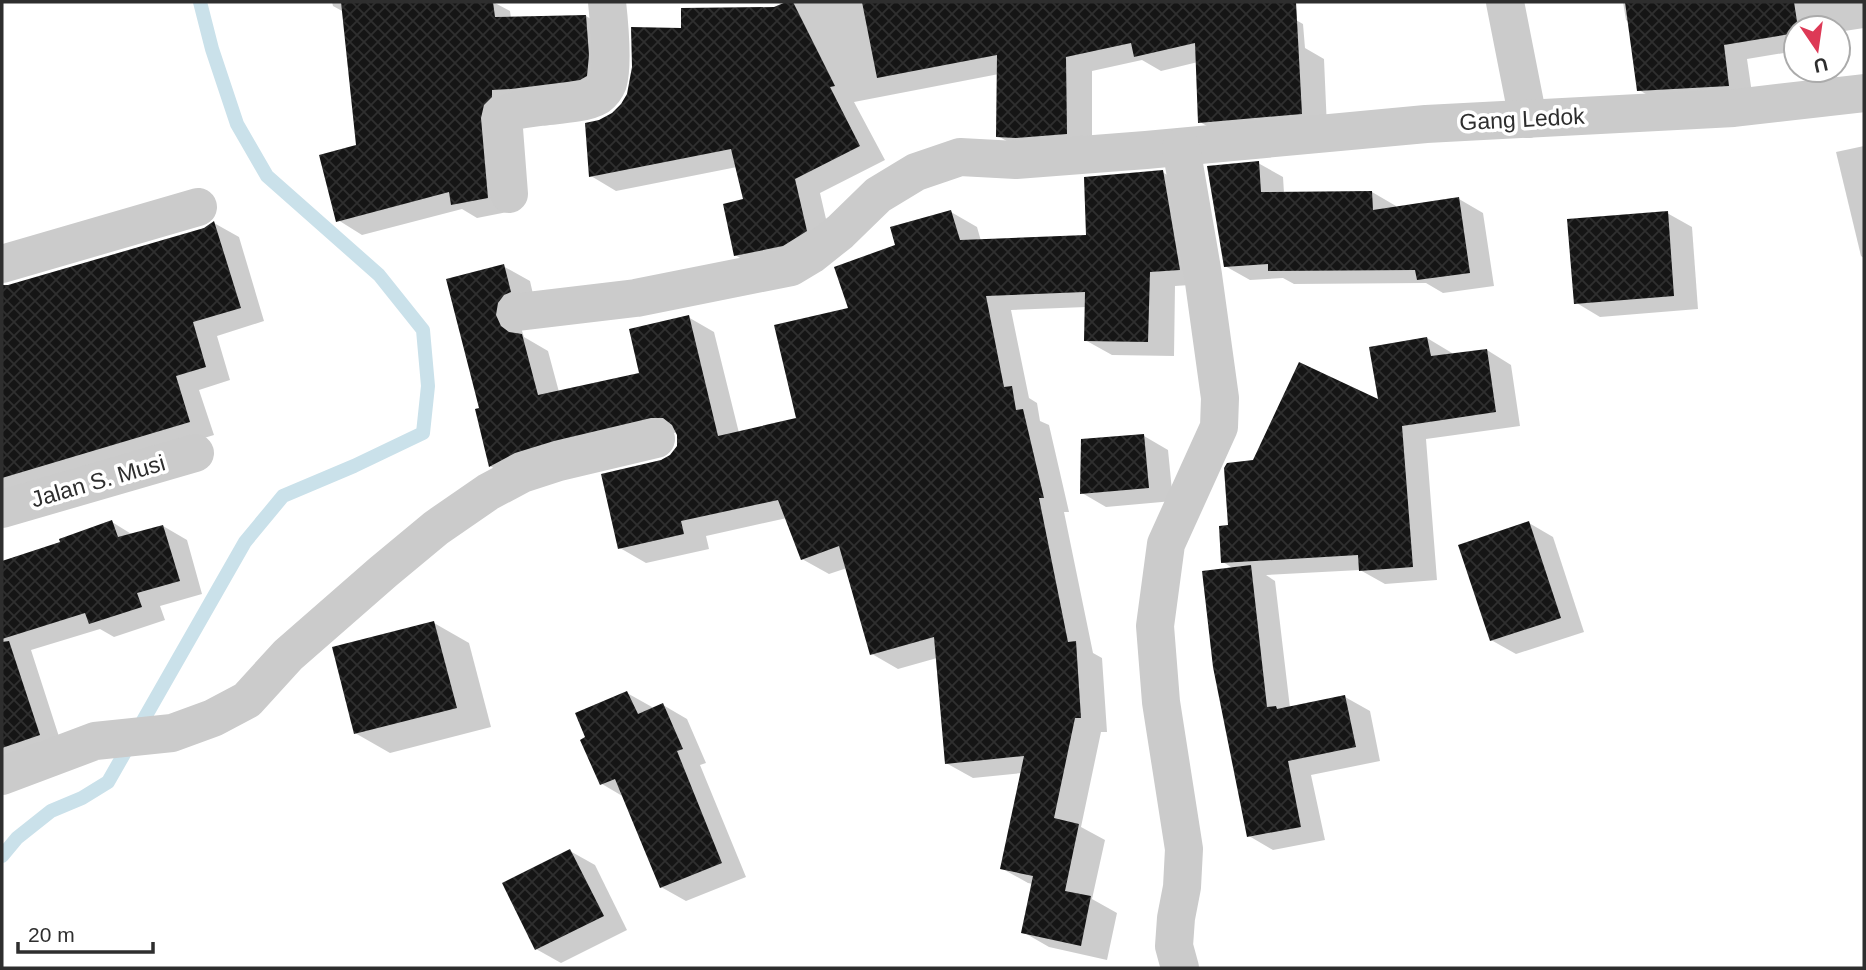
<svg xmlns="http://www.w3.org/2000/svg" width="1866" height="970" font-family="Arial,sans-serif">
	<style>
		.shadow { fill: #0003 }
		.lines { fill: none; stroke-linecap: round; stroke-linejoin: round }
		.stream { stroke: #cae1ea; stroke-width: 14 }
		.building { fill: url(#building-cross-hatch) }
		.minor { stroke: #cbcbcb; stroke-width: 38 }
		.labels { text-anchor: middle; stroke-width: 7; stroke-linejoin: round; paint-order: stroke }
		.street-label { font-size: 23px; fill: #2e2e2e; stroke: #fff }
	</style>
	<defs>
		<pattern id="building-cross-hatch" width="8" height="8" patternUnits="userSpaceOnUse" patternTransform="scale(1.75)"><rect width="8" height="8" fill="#151515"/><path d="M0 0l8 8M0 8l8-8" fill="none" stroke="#2f2f2f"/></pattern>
	</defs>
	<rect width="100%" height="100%" fill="#fff"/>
	<g class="shadow">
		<path d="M 332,2 L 493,2 L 510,11 L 511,18 L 586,16 L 610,31 L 613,70 L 516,111 L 512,211 L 477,218 L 462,209 L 362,235 L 338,220 L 357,146 L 344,12 L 333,6 Z"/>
		<path d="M 790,2 L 1084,2 L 1086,23 L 1278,10 L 1303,24 L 1305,48 L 1324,59 L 1327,128 L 1226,137 L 1200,122 L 1198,62 L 1161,71 L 1142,60 L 1092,71 L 1092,148 L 1024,151 L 998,136 L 999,74 L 854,102 L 885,160 L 820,193 L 832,245 L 761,270 L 735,255 L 745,200 L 737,167 L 616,191 L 591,176 L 600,121 L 613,115 L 683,30 L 775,9 Z"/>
		<path d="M 1623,2 L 1864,2 L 1864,28 L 1838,32 L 1838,28 L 1796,28 L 1796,51 L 1747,59 L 1753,100 L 1663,104 L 1639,90 L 1629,22 L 1626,20 Z"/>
		<path d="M 1864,146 L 1864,258 L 1861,256 L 1836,152 Z"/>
		<path d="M 1258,163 L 1283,177 L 1284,193 L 1372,192 L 1396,206 L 1396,208 L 1459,199 L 1483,213 L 1494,286 L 1443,293 L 1426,283 L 1294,284 L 1283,278 L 1250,280 L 1225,266 Z"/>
		<path d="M 1162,172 L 1189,187 L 1205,284 L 1175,286 L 1174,356 L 1112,355 L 1085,340 L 1086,307 L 1011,310 L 1029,398 L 1037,403 L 1040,421 L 1049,425 L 1069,512 L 1064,512 L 1093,653 L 1102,658 L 1107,732 L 1101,732 L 1081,827 L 1105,840 L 1092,899 L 1117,913 L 1107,960 L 1049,947 L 1023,932 L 1033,884 L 1028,883 L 1001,868 L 1022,773 L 973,778 L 946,763 L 937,658 L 898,669 L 872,654 L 847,568 L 829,574 L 802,559 L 787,518 L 706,536 L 709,549 L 646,563 L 620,548 L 662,462 L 672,457 L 678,446 L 678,432 L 581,455 L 516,481 L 490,466 L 481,410 L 503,266 L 530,281 L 536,307 L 524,318 L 522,331 L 524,337 L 548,351 L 559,392 L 641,374 L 688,317 L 714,332 L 739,433 L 798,420 L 850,309 L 898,246 L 951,212 L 977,227 L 981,241 L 1088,236 Z"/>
		<path d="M 1667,213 L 1692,227 L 1698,309 L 1600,317 L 1575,302 Z"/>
		<path d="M 214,223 L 239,237 L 264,321 L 217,336 L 230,380 L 199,390 L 214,435 L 2,499 L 2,287 L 8,287 L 205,230 Z"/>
		<path d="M 1427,338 L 1452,353 L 1452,355 L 1487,350 L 1511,365 L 1520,426 L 1426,439 L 1437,580 L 1385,584 L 1360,570 L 1266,575 L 1275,581 L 1290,708 L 1345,697 L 1370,711 L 1380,761 L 1311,775 L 1325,840 L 1273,850 L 1249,836 L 1234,569 L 1223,562 L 1230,527 L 1254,462 L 1380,402 Z"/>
		<path d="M 1144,436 L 1168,450 L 1173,501 L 1106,507 L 1082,493 Z"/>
		<path d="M 112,522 L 133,535 L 163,526 L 187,540 L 202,594 L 160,606 L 165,620 L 114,637 L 100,629 L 31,650 L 63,749 L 2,768 L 2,562 L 63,544 Z"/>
		<path d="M 1529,523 L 1553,537 L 1584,632 L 1516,654 L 1491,640 Z"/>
		<path d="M 434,623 L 469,643 L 491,727 L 390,753 L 355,733 Z"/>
		<path d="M 627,693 L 652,707 L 653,709 L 663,705 L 687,719 L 706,763 L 700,765 L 746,877 L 686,901 L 661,887 L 624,797 L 602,784 Z"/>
		<path d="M 570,851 L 595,865 L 627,930 L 561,963 L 536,949 Z"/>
	</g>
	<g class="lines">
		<path class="stream" d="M 2,856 L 17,838 L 51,811 L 82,798 L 108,782 L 245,542 L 283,496 L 354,466 L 423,433 L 428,386 L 423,330 L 379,275 L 267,176 L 237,124 L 212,49 L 200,2"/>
	</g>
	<g class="building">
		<path d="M 341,2 L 493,2 L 495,17 L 586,15 L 589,55 L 587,76 L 580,80 L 567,82 L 511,89 L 492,90 L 492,97 L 484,105 L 481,118 L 488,198 L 451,205 L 449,192 L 336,222 L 319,155 L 356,145 Z"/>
		<path d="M 786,2 L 793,2 L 835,86 L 830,87 L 860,146 L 795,179 L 807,231 L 783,246 L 734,256 L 723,204 L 743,199 L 731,149 L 589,177 L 585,123 L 599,120 L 612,113 L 621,104 L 627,94 L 632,67 L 631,27 L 681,28 L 681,8 L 774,7 Z"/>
		<path d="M 862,2 L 1296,2 L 1302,114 L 1198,123 L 1195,43 L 1134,57 L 1131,43 L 1066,57 L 1067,134 L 1016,138 L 996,137 L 997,55 L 877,78 Z"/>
		<path d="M 1625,2 L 1794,2 L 1798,28 L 1796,28 L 1796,33 L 1724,45 L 1729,86 L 1637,91 Z"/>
		<path d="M 1259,161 L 1261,192 L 1372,191 L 1373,210 L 1459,197 L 1470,273 L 1417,280 L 1415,270 L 1268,271 L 1268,264 L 1224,267 L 1207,166 Z"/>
		<path d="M 1163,170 L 1180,270 L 1150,272 L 1148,342 L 1084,341 L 1085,292 L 986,296 L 1004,387 L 1012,386 L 1016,410 L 1023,409 L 1044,498 L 1039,498 L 1068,642 L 1076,641 L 1081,718 L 1075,718 L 1054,818 L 1079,824 L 1065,891 L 1091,896 L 1081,946 L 1021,933 L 1033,876 L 1000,869 L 1024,756 L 945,764 L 934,637 L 870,655 L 839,546 L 801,560 L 778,500 L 681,521 L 684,534 L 618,549 L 601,474 L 661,460 L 670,455 L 677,446 L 677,435 L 672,425 L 663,418 L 651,418 L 554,441 L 515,453 L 489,467 L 475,409 L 479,408 L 446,279 L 504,264 L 511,292 L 504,295 L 498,303 L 496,315 L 501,326 L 509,332 L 522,334 L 538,395 L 639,373 L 629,329 L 689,315 L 718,436 L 796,418 L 774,325 L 848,308 L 834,267 L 895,245 L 890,227 L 951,210 L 960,240 L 1086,235 L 1084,177 Z"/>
		<path d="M 1668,211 L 1674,296 L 1574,304 L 1567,219 Z"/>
		<path d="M 214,221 L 241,308 L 193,322 L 206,367 L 176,376 L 190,422 L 2,478 L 2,285 L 8,285 L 204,228 Z"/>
		<path d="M 1427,337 L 1431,356 L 1487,349 L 1496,412 L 1402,426 L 1413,567 L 1359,571 L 1358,555 L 1221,563 L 1219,526 L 1228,525 L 1224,468 L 1227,463 L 1253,460 L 1299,362 L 1378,399 L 1369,347 Z"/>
		<path d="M 1144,434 L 1149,488 L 1080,494 L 1081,439 Z"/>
		<path d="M 112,520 L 118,537 L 163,525 L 180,581 L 137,593 L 142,607 L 89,624 L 85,613 L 2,639 L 2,561 L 60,542 L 59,539 Z"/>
		<path d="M 1529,521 L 1561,618 L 1490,641 L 1458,545 Z"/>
		<path d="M 1251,565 L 1267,707 L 1276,706 L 1277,709 L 1345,695 L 1356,747 L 1288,761 L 1301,827 L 1247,837 L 1213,667 L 1202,571 Z"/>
		<path d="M 434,621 L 457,708 L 354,734 L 332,647 Z"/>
		<path d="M 9,641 L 40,735 L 2,748 L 2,642 Z"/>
		<path d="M 627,691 L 638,714 L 663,703 L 683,749 L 677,751 L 722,863 L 660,888 L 615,779 L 600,785 L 580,740 L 585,737 L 575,713 Z"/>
		<path d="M 570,849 L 604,916 L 535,950 L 502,883 Z"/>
	</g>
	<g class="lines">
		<g class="minor">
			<path d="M 1505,2 L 1528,119"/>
			<path d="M 509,194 L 503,116 C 513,109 527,109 540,107 C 555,105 585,104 598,96 C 602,93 606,88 608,83 C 613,66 609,20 607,2"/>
			<path d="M 2,264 L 198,207"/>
			<path d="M 518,312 L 636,298 L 791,267 L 811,255 L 840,232 L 878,195 L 916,172 L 960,157 L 1016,160 L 1146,150 L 1426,124 L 1734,108 L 1864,93"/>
			<path d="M 2,509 L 195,453"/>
			<path d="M 2,776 L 95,741 L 172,733 L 213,718 L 247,700 L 288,655 L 383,572 L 436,528 L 488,492 L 522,474 L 559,462 L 656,439"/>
			<path d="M 1180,968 L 1174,946 L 1176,918 L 1182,887 L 1184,849 L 1161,702 L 1155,626 L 1166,544 L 1219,427 L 1220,398 L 1203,275 L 1181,147"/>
		</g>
	</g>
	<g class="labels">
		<g class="street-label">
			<text transform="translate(1522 119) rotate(-3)" y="8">Gang Ledok</text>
			<text transform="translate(98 481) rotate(-16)" y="8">Jalan S. Musi</text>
		</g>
	</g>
	<rect width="1866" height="970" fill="none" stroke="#2e2e2e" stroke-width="7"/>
	<g transform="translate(1817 49) rotate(167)"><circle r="33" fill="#ffffff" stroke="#ababab" stroke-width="2"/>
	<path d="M0-5L12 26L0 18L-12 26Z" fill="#dd3956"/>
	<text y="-10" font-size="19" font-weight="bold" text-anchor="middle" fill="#2e2e2e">U</text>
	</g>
	<path d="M18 942v10h135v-10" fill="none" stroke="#2e2e2e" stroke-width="3.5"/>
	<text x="28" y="942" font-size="21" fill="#2e2e2e" stroke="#ffffff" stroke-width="5" paint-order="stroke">20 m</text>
</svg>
